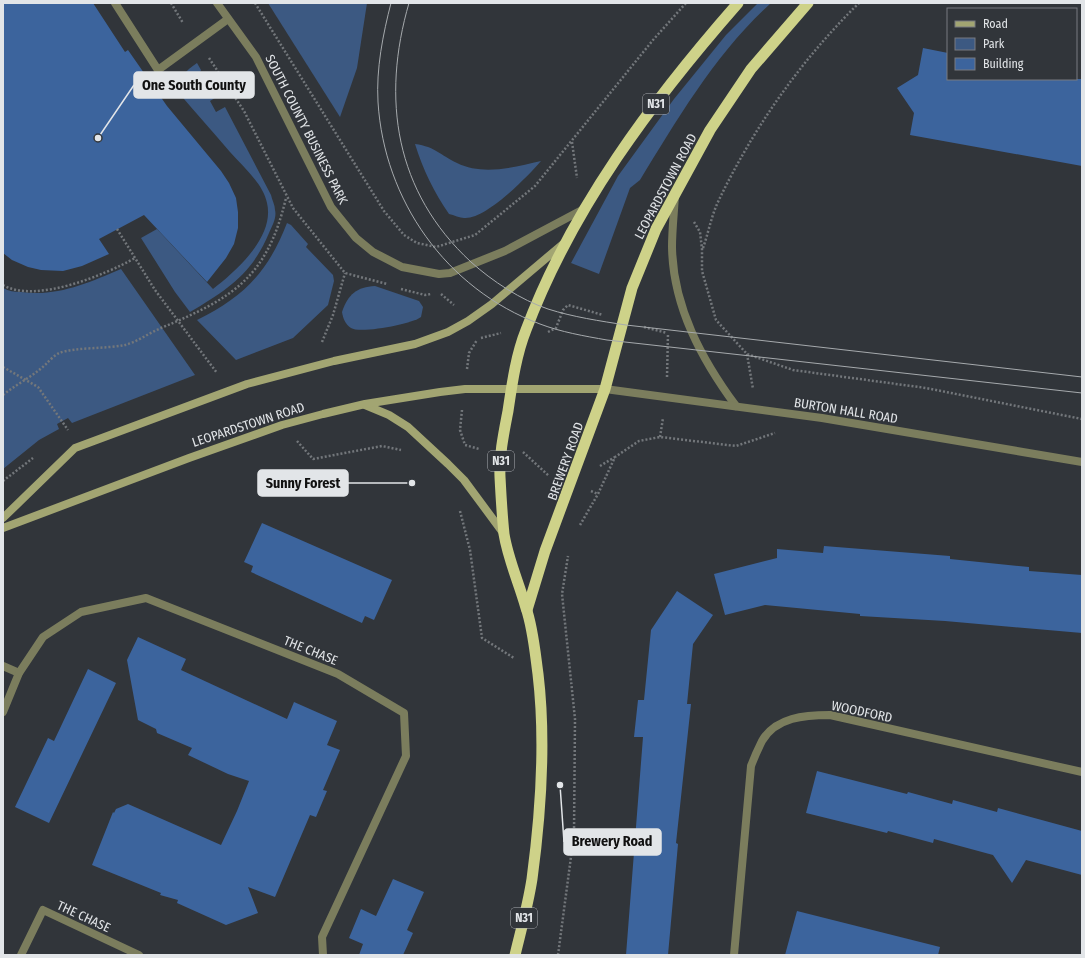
<svg xmlns="http://www.w3.org/2000/svg" width="1085" height="958" font-family="'Fira Sans Condensed',sans-serif">
	<style>
		.green { fill: #3c5982 }
		.building { fill: #3c649d }
		.lines { fill: none; stroke-linecap: round; stroke-linejoin: round }
		.path { stroke: #73777b; stroke-width: 2.5; stroke-dasharray: 2 2; stroke-linecap: butt }
		.service { stroke: #7b7d5d; stroke-width: 8 }
		.minor { stroke: #7b7d5d; stroke-width: 8 }
		.tertiary { stroke: #7b7d5d; stroke-width: 8 }
		.secondary { stroke: #a2a572; stroke-width: 8 }
		.trunk { stroke: #ced289; stroke-width: 11 }
		.tram { stroke: #a6aaad; stroke-width: 1 }
		.labels { text-anchor: middle; stroke-width: 3; stroke-linejoin: round; paint-order: stroke }
		.shield { fill: #31353a; stroke: #adb0b4; stroke-width: 1 }
		.shield-label { font-size: 12px; font-weight: bold; fill: #e2e5e8 }
		.street-label { font-size: 13px; fill: #e2e5e8; stroke: #31353a }
		.leader { fill: none; stroke: #e2e5e8; stroke-width: 1.5 }
		.callout-dot { fill: #e2e5e8; stroke: #31353a; stroke-width: 1.5 }
		.callout { fill: #e2e5e8; stroke: #e2e5e8; stroke-width: 1.5 }
		.callout-label { font-size: 14px; text-anchor: middle; font-weight: bold; fill: #111 }
	</style>
	<rect width="100%" height="100%" fill="#31353a"/>
	<g class="green">
		<path d="M 268,3 L 367,3 L 357,68 L 340,117 Z"/>
		<path d="M 758,3 L 771,3 C 716,53 678,118 640,180 L 630,188 L 599,274 L 571,263 L 618,176 L 674,99 L 726,35 Z"/>
		<path d="M 197,63 L 201,70 L 200,72 L 204,78 L 206,77 L 218,96 L 210,101 L 216,112 L 225,107 L 271,195 C 272,200 275,205 275,210 C 277,218 272,226 269,233 C 252,274 227,290 190,312 L 175,292 L 141,238 L 157,229 L 213,289 C 236,271 275,237 267,203 C 263,183 243,167 230,152 C 213,132 195,112 178,92 C 180,77 185,71 197,63 Z"/>
		<path d="M 415,144 C 436,147 440,155 457,163 C 483,176 515,167 541,161 C 528,176 486,220 464,218 C 460,218 454,215 449,214 C 434,192 423,170 415,144 Z"/>
		<path d="M 287,223 L 291,225 L 308,244 L 306,247 L 333,275 L 334,281 L 328,305 L 293,338 L 236,360 L 197,320 C 244,297 268,272 287,223 Z"/>
		<path d="M 121,269 L 195,375 L 72,423 L 68,418 L 57,424 L 59,429 L 39,440 L 3,469 L 3,288 C 9,291 14,292 21,292 C 57,297 88,283 121,269 Z"/>
		<path d="M 375,286 L 419,301 L 423,307 L 421,317 C 412,324 360,334 351,328 C 345,324 343,318 342,312 C 348,294 357,287 375,286 Z"/>
	</g>
	<g class="building">
		<path d="M 3,3 L 93,3 L 125,52 L 128,50 L 167,106 L 221,171 L 229,183 L 236,198 L 238,212 L 238,228 L 234,244 L 226,258 L 207,282 L 144,215 L 99,239 L 109,254 L 82,266 L 63,271 L 41,270 L 28,267 L 12,260 L 3,253 Z"/>
		<path d="M 923,48 L 948,53 L 948,79 L 1082,79 L 1082,166 L 910,135 L 914,113 L 897,88 L 918,75 Z"/>
		<path d="M 262,523 L 392,580 L 374,620 L 365,616 L 362,623 L 251,572 L 253,566 L 244,562 Z"/>
		<path d="M 824,546 L 950,556 L 950,559 L 1029,567 L 1029,571 L 1082,575 L 1082,633 L 945,621 L 860,616 L 860,614 L 765,605 L 725,615 L 714,574 L 777,558 L 777,549 L 823,553 Z"/>
		<path d="M 677,591 L 713,615 L 693,644 L 687,704 L 691,704 L 681,797 L 676,843 L 678,844 L 668,955 L 626,955 L 643,737 L 634,737 L 638,700 L 644,700 L 651,630 Z"/>
		<path d="M 138,637 L 186,659 L 181,670 L 287,719 L 294,702 L 337,721 L 327,745 L 340,750 L 323,790 L 327,791 L 316,817 L 310,815 L 275,897 L 248,887 L 258,913 L 226,925 L 177,903 L 178,900 L 160,895 L 161,893 L 92,865 L 113,812 L 114,813 L 116,809 L 128,804 L 221,845 L 237,811 L 249,781 L 228,774 L 188,755 L 192,748 L 157,733 L 156,729 L 138,720 L 127,660 Z"/>
		<path d="M 88,669 L 116,683 L 49,823 L 15,807 L 48,738 L 54,741 Z"/>
		<path d="M 817,771 L 907,794 L 908,792 L 952,804 L 953,800 L 997,812 L 998,808 L 1082,831 L 1082,875 L 1026,860 L 1012,883 L 993,855 L 934,839 L 933,843 L 888,831 L 887,833 L 806,813 Z"/>
		<path d="M 393,879 L 424,892 L 407,930 L 413,933 L 403,955 L 359,955 L 363,944 L 349,938 L 361,909 L 376,916 Z"/>
		<path d="M 797,911 L 940,947 L 938,955 L 785,955 Z"/>
	</g>
	<g class="lines">
		<g class="path">
			<path d="M 171,3 L 183,23"/>
			<path d="M 255,3 L 384,211 L 404,235 L 417,243 L 436,247 L 475,235 L 535,186 L 653,40 L 686,3"/>
			<path d="M 209,58 L 244,111 L 293,208 L 345,273 L 387,284"/>
			<path d="M 572,142 L 577,178"/>
			<path d="M 694,222 L 700,232 L 702,249 L 702,271 L 716,320 L 747,354 L 793,370 L 926,388 L 1082,419"/>
			<path d="M 117,229 L 155,290 L 217,373"/>
			<path d="M 703,248 C 708,234 711,218 717,204 C 752,130 800,61 859,3"/>
			<path d="M 3,285 C 35,304 105,275 135,258"/>
			<path d="M 401,289 L 425,295 L 431,294"/>
			<path d="M 441,294 L 454,305"/>
			<path d="M 644,327 L 667,333"/>
			<path d="M 548,332 L 556,328 L 563,310 L 568,305 L 603,315"/>
			<path d="M 481,338 L 501,333"/>
			<path d="M 322,342 L 333,315 L 345,273"/>
			<path d="M 747,354 L 753,389"/>
			<path d="M 3,367 L 38,387 L 68,430"/>
			<path d="M 467,369 L 469,353 L 477,340"/>
			<path d="M 667,377 L 668,333"/>
			<path d="M 3,395 C 18,383 34,376 47,363 C 50,360 55,355 59,353 C 76,347 105,349 125,345 C 137,342 149,333 161,328 C 233,298 267,278 286,198"/>
			<path d="M 462,410 L 460,430 L 465,445 L 479,449"/>
			<path d="M 660,437 L 663,418"/>
			<path d="M 297,441 L 313,459 L 382,446 L 401,450"/>
			<path d="M 523,452 L 549,476"/>
			<path d="M 600,466 L 615,457"/>
			<path d="M 3,481 L 33,458"/>
			<path d="M 591,491 L 598,494"/>
			<path d="M 460,511 L 470,550 L 482,638 L 514,658"/>
			<path d="M 580,525 L 598,494 L 615,457 L 639,441 L 660,437 L 736,446 L 775,433"/>
			<path d="M 558,955 L 574,834 L 575,719 L 562,594 L 568,556"/>
		</g>
		<path class="service" d="M 115,3 L 158,70 L 228,19"/>
		<g class="minor">
			<path d="M 217,3 L 256,57 L 331,207 L 356,238 L 373,252 L 402,267 L 439,274 L 450,273 L 505,251 L 582,210"/>
			<path d="M 3,666 L 19,673"/>
			<path d="M 3,712 L 19,673 L 43,637 L 81,612 L 146,598 L 338,674 L 404,713 L 406,756 L 322,937 L 323,955"/>
			<path d="M 21,955 L 43,910 L 139,955"/>
			<path d="M 734,955 L 751,766 C 754,758 758,749 762,741 C 776,717 805,715 830,715 L 1082,772"/>
		</g>
		<g class="tertiary">
			<path d="M 675,195 C 674,213 672,230 672,247 C 673,307 702,360 736,406"/>
			<path d="M 605,389 L 822,418 L 1082,462"/>
		</g>
		<g class="secondary">
			<path d="M 365,405 L 389,415 L 408,427 L 448,464 L 464,480 L 504,534"/>
			<path d="M 3,518 L 75,448 L 247,384 L 334,361 L 415,344 L 448,332 L 468,321 L 492,304 L 563,244"/>
			<path d="M 3,528 L 189,458 L 282,425 L 323,414 L 365,404 L 440,392 L 465,389 L 605,389"/>
		</g>
		<g class="trunk">
			<path d="M 527,610 L 545,551 L 605,389 L 632,288 L 656,229 L 710,130 L 751,69 L 808,3"/>
			<path d="M 515,955 C 521,930 528,905 532,879 C 541,812 546,741 538,674 C 535,652 533,628 526,608 C 519,583 508,559 504,534 C 502,515 501,496 500,477 C 499,455 504,432 508,411 C 512,384 516,355 526,330 C 572,208 652,101 738,3"/>
		</g>
		<g class="tram">
			<path d="M 391,3 C 383,34 376,69 378,102 C 384,200 446,289 540,324 C 561,332 584,336 607,340 L 1082,393"/>
			<path d="M 409,3 C 381,99 395,192 471,262 C 492,281 521,300 548,309 C 573,317 600,321 626,325 L 1082,377"/>
		</g>
	</g>
	<g class="labels">
		<g class="shield">
			<rect x="643" y="94" width="26" height="20" rx="3"/>
			<rect x="488" y="451" width="26" height="20" rx="3"/>
			<rect x="511" y="908" width="26" height="20" rx="3"/>
		</g>
		<g class="shield-label">
			<text x="656" y="108">N31</text>
			<text x="501" y="465">N31</text>
			<text x="524" y="922">N31</text>
		</g>
		<g class="street-label">
			<text transform="translate(307 129) rotate(63)" y="5">SOUTH COUNTY BUSINESS PARK</text>
			<text transform="translate(665 186) rotate(-62)" y="5">LEOPARDSTOWN ROAD</text>
			<text transform="translate(846 410) rotate(9)" y="5">BURTON HALL ROAD</text>
			<text transform="translate(248 424) rotate(-18)" y="5">LEOPARDSTOWN ROAD</text>
			<text transform="translate(565 461) rotate(-70)" y="5">BREWERY ROAD</text>
			<text transform="translate(311 650) rotate(22)" y="5">THE CHASE</text>
			<text transform="translate(862 711) rotate(12)" y="5">WOODFORD</text>
			<text transform="translate(84 916) rotate(25)" y="5">THE CHASE</text>
		</g>
	</g>
	<path class="leader" d="M98 138L134 85M412 483L348 483M560 785L564 842"/>
	<g class="callout-dot">
		<circle cx="98" cy="138" r="4"/>
		<circle cx="412" cy="483" r="4"/>
		<circle cx="560" cy="785" r="4"/>
	</g>
	<g class="callout">
		<rect x="134" y="72" width="120" height="26" rx="4"/>
		<rect x="258" y="470" width="90" height="26" rx="4"/>
		<rect x="564" y="829" width="97" height="26" rx="4"/>
	</g>
	<g class="callout-label">
		<text x="194" y="90">One South County</text>
		<text x="303" y="488">Sunny Forest</text>
		<text x="612" y="846">Brewery Road</text>
	</g>
	<rect width="1085" height="958" fill="none" stroke="#e2e5e8" stroke-width="8"/>
	<rect x="947" y="8" width="130" height="72" fill="#31353a" stroke="#787b80"/>
	<rect x="955" y="21" width="20" height="6" fill="#a2a572" stroke="#787b80"/>
	<text x="983" y="28" font-size="12" fill="#e2e5e8">Road</text>
	<rect x="955" y="38" width="20" height="12" fill="#3c5982" stroke="#787b80"/>
	<text x="983" y="48" font-size="12" fill="#e2e5e8">Park</text>
	<rect x="955" y="58" width="20" height="12" fill="#3c649d" stroke="#787b80"/>
	<text x="983" y="68" font-size="12" fill="#e2e5e8">Building</text>
</svg>
